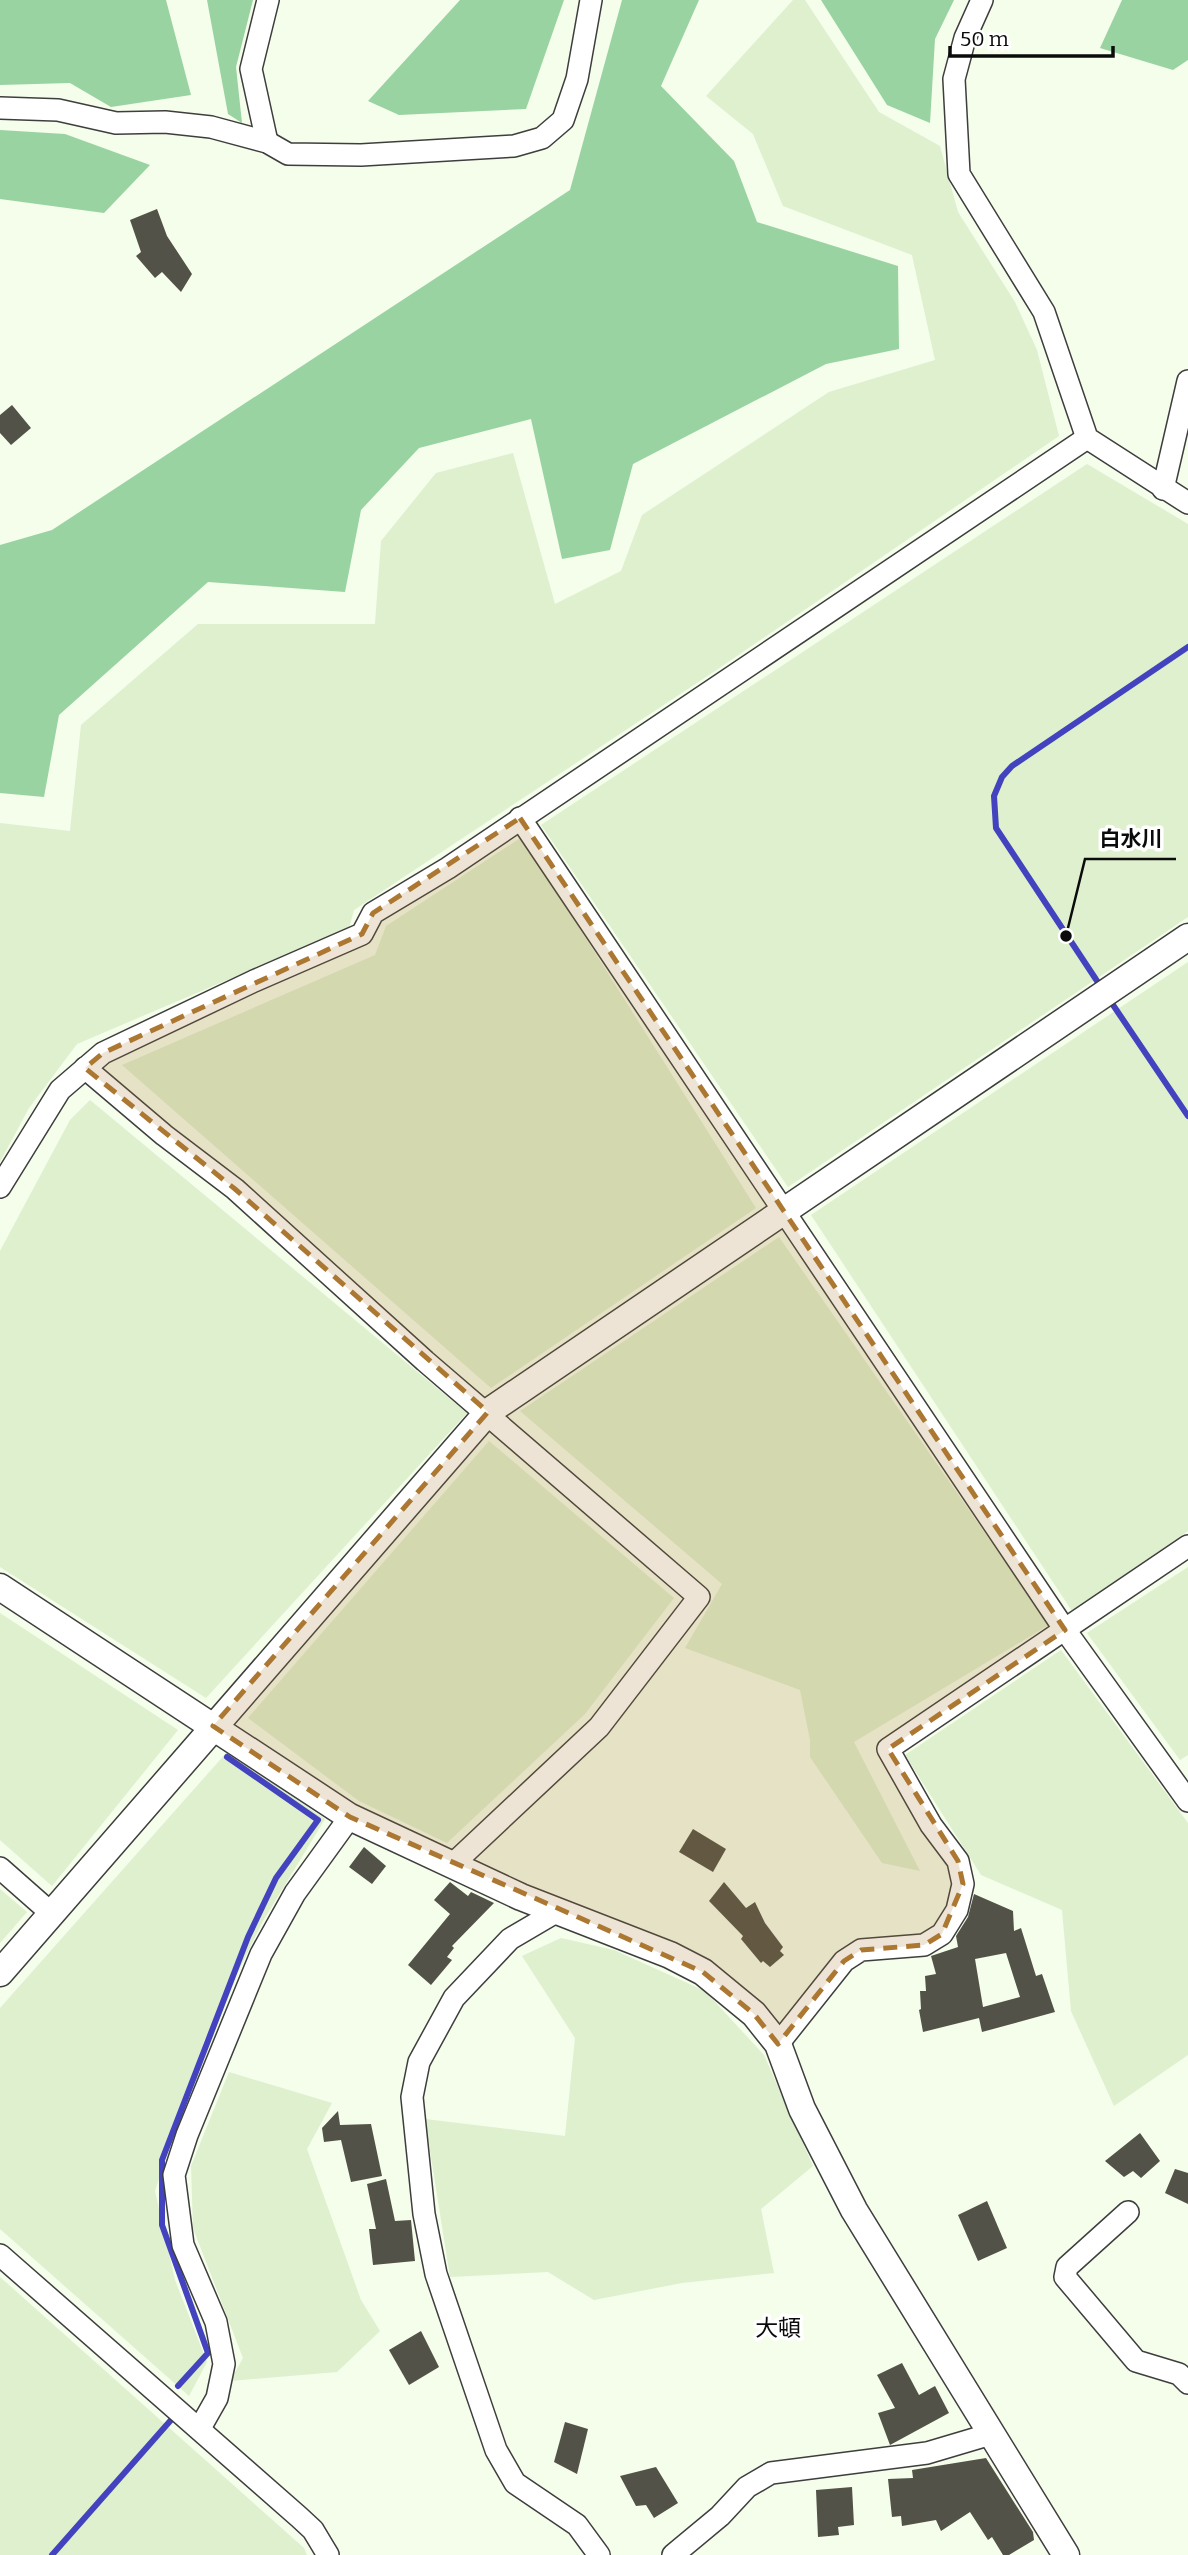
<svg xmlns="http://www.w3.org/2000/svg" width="1188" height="2555" font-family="Bitter,'Noto Sans JP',serif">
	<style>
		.farmland { fill: #def0ce }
		.forest { fill: #99d3a2 }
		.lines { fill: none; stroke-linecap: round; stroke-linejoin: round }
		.stream { stroke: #4443bf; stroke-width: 6 }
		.building { fill: #525248; fill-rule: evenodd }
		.minor-casing { stroke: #3e3e3e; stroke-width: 24 }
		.tertiary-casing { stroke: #3e3e3e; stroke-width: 29 }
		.minor { stroke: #fff; stroke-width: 21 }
		.tertiary { stroke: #fff; stroke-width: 26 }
		.marked { fill: #ac7731; fill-opacity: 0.2; stroke: #ac7731; stroke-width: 5; stroke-dasharray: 14 9; stroke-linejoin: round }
		.labels { text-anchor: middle; stroke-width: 7; stroke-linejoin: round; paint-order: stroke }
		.quarter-label { font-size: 23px; fill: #0b0b0b; stroke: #fff }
		.leader { fill: none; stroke: #0b0b0b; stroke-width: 2.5 }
		.callout-dot { fill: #0b0b0b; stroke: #fff; stroke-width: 2.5 }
		.callout-label { font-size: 21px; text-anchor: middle; font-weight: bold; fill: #0b0b0b; stroke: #fff; stroke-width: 7; stroke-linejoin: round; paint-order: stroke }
	</style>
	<rect width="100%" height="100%" fill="#f5fdeb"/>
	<g class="farmland">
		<path d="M 793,0 L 805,0 L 879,112 L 940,146 L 958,212 L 1015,302 L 1037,350 L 1059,436 L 715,671 L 354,910 L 349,928 L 77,1044 L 29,1108 L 0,1162 L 0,823 L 70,831 L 81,725 L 198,624 L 375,624 L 381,541 L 436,473 L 513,453 L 555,604 L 621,571 L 642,515 L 829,392 L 935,360 L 912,255 L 783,206 L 753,134 L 706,96 Z"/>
		<path d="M 1087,464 L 1188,524 L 1188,917 L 788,1187 L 541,825 Z"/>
		<path d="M 522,837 L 756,1208 L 491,1388 L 122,1065 L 375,955 L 386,926 Z"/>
		<path d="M 1188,962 L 1188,1531 L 1072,1611 L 811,1215 Z"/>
		<path d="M 90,1100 L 467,1413 L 206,1698 L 0,1567 L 0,1251 L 70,1120 Z"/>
		<path d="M 779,1237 L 1049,1625 L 854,1742 L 920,1871 L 882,1863 L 810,1757 L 810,1740 L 800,1690 L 685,1648 L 722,1584 L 520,1411 Z"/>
		<path d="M 489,1441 L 674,1598 L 585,1714 L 447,1843 L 359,1801 L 248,1718 Z"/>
		<path d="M 1188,1567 L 1188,1755 L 1180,1760 L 1087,1633 Z"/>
		<path d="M 0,1613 L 178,1730 L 52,1886 L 0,1840 Z"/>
		<path d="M 1061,1650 L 1188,1823 L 1188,2055 L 1114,2106 L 1071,2011 L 1062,1910 L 981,1875 L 905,1755 Z"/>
		<path d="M 227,1752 L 325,1819 L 263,1921 L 204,2041 L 155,2191 L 175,2280 L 207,2362 L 189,2396 L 0,2229 L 0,2008 Z"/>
		<path d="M 0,1889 L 27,1912 L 0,1943 Z"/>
		<path d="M 561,1938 L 614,1950 L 705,1991 L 764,2055 L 813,2166 L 761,2209 L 774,2273 L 682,2283 L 594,2300 L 548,2272 L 450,2277 L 425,2119 L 565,2136 L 575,2038 L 522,1956 Z"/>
		<path d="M 229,2072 L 332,2103 L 307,2149 L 361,2300 L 380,2331 L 337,2372 L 230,2381 L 243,2358 L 193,2228 L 191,2166 Z"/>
		<path d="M 0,2277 L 304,2548 L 307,2555 L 0,2555 Z"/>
	</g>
	<g class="forest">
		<path d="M 0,0 L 166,0 L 191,95 L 111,107 L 70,83 L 0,85 Z"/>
		<path d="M 207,0 L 253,0 L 236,67 L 242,123 L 228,114 Z"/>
		<path d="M 460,0 L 564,0 L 526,109 L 399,115 L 368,101 Z"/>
		<path d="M 622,0 L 699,0 L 661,86 L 734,161 L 757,222 L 898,266 L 899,349 L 826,364 L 633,464 L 610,550 L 562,559 L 531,419 L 419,448 L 361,510 L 345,592 L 208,582 L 59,715 L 44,797 L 0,793 L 0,545 L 52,530 L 570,190 Z"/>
		<path d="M 821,0 L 954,0 L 935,39 L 930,123 L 887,105 Z"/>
		<path d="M 1122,0 L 1188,0 L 1188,60 L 1173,70 L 1100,48 Z"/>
		<path d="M 0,130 L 65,134 L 150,165 L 104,213 L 0,199 Z"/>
	</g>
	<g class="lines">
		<g class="stream">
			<path d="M 1101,987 L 996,828 L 994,796 L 1002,777 L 1012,766 L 1188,647"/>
			<path d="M 1109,999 L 1188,1116"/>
			<path d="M 178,2386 L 208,2353 L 162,2225 L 162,2160 L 248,1937 L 276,1878 L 318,1820 L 227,1757"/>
			<path d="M 52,2555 L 171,2420"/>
		</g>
	</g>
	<g class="building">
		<path d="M 157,209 L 167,236 L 192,274 L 181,292 L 162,272 L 155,278 L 136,256 L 141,252 L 130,220 Z"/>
		<path d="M 12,405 L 31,428 L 11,445 L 0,433 L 0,415 Z"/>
		<path d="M 693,1829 L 726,1849 L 713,1872 L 679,1852 Z"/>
		<path d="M 364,1847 L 386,1866 L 372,1884 L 349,1867 Z"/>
		<path d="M 450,1882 L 468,1896 L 471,1892 L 494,1903 L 452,1946 L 454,1948 L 447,1957 L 452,1960 L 431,1985 L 408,1965 L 450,1914 L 434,1900 Z"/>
		<path d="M 724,1882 L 746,1908 L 755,1902 L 765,1923 L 783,1947 L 780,1951 L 784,1955 L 770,1967 L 763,1961 L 761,1963 L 741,1939 L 743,1936 L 709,1901 Z"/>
		<path d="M 974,1894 L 1013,1911 L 1014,1931 L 1021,1928 L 1036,1976 L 1042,1974 L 1055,2012 L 982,2032 L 979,2018 L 923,2032 L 919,2010 L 921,2009 L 920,1991 L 926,1991 L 925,1976 L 936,1974 L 931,1956 L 958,1947 L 956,1936 L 968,1917 ZM 1006,1953 L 1020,1997 L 983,2007 L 975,1959 Z"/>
		<path d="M 338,2111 L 340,2125 L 371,2124 L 382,2176 L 351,2182 L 341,2140 L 324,2142 L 322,2128 Z"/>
		<path d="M 1140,2133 L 1160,2161 L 1141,2178 L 1133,2171 L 1124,2177 L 1105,2161 Z"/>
		<path d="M 1175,2169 L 1188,2173 L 1188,2204 L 1165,2193 Z"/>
		<path d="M 386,2179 L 395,2221 L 411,2220 L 415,2261 L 373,2265 L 369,2229 L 376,2229 L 367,2184 Z"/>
		<path d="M 987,2201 L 1007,2248 L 978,2261 L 958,2215 Z"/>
		<path d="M 421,2331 L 439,2367 L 409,2385 L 389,2350 Z"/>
		<path d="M 902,2363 L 919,2395 L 935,2386 L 949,2413 L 890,2445 L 878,2413 L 895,2408 L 877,2375 Z"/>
		<path d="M 565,2422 L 588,2429 L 577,2474 L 554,2462 Z"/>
		<path d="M 986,2458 L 1033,2532 L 1034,2540 L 1009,2555 L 1003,2555 L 992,2537 L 988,2540 L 970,2512 L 941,2531 L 936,2520 L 902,2526 L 901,2516 L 892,2517 L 888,2479 L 913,2478 L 912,2470 Z"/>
		<path d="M 656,2467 L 678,2503 L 654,2518 L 646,2505 L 636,2506 L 620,2476 Z"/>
		<path d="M 852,2487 L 854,2525 L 838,2527 L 839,2535 L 818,2537 L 816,2490 Z"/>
	</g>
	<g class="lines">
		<g class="minor-casing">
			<g id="minor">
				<path d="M 982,0 L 965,38 L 954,79 L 959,174 L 1044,312 L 1087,438 L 1188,503"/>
				<path d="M 0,108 L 58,110 L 116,123 L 165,122 L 211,127 L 267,142 L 288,154 L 361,155 L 514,146 L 542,138 L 563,120 L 577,79 L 591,0"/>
				<path d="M 267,142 L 251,69 L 268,0"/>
				<path d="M 1163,489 L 1188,381"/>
				<path d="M 520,818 L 1065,1630 L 1188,1801"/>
				<path d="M 85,1068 L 164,1135 L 235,1189 L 425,1361 L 699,1597 L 599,1727 L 453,1864"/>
				<path d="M 0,1187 L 60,1090 L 103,1053 L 254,981 L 362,934 L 373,913 L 448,868 L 1087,438"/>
				<path d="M 0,1868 L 51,1913"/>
				<path d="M 556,1912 L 510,1939 L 454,1998 L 419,2062 L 412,2097 L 424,2214 L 436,2274 L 496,2450 L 515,2483 L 577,2525 L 599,2555"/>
				<path d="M 778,2044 L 844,1961 L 861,1950 L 924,1945 L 942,1934 L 957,1910 L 963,1884 L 958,1861 L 931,1825 L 888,1749 L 1188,1546"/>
				<path d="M 1128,2212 L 1067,2267 L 1065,2277 L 1136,2361 L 1179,2374 L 1188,2383"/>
				<path d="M 0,2255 L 299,2517 L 313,2530 L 328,2555"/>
				<path d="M 200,2428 L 217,2398 L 224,2364 L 216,2322 L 183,2245 L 174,2175 L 187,2135 L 261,1954 L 295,1893 L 350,1817"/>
				<path d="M 673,2555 L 720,2516 L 747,2487 L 771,2473 L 927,2453 L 991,2434"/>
			</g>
		</g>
		<g class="tertiary-casing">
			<g id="tertiary">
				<path d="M 0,1587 L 350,1817 L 521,1897 L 670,1955 L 703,1972 L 754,2014 L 778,2044 L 802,2109 L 854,2210 L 1066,2555"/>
				<path d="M 0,1973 L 488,1412 L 1188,937"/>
			</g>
		</g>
		<use href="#minor" class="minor"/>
		<use href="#tertiary" class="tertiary"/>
	</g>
	<path class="marked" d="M 520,818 L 1065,1630 L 888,1749 L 958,1861 L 963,1884 L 942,1934 L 924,1945 L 861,1950 L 844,1961 L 778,2044 L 754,2014 L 703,1972 L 350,1817 L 213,1726 L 488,1412 L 235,1189 L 85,1068 L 103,1053 L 362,934 L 373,913 Z"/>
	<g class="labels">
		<g class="quarter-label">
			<text x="778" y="2336">大頓</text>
		</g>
	</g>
	<path class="leader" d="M1066 936L1085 859H1176"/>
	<circle class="callout-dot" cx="1066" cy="936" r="7"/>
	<g class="callout-label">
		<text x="1131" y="846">白水川</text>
	</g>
	<path d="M950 46v10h163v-10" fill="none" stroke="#0b0b0b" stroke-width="3.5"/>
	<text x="960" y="46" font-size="21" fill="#0b0b0b" stroke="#ffffff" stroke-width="5" paint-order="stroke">50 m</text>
</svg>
